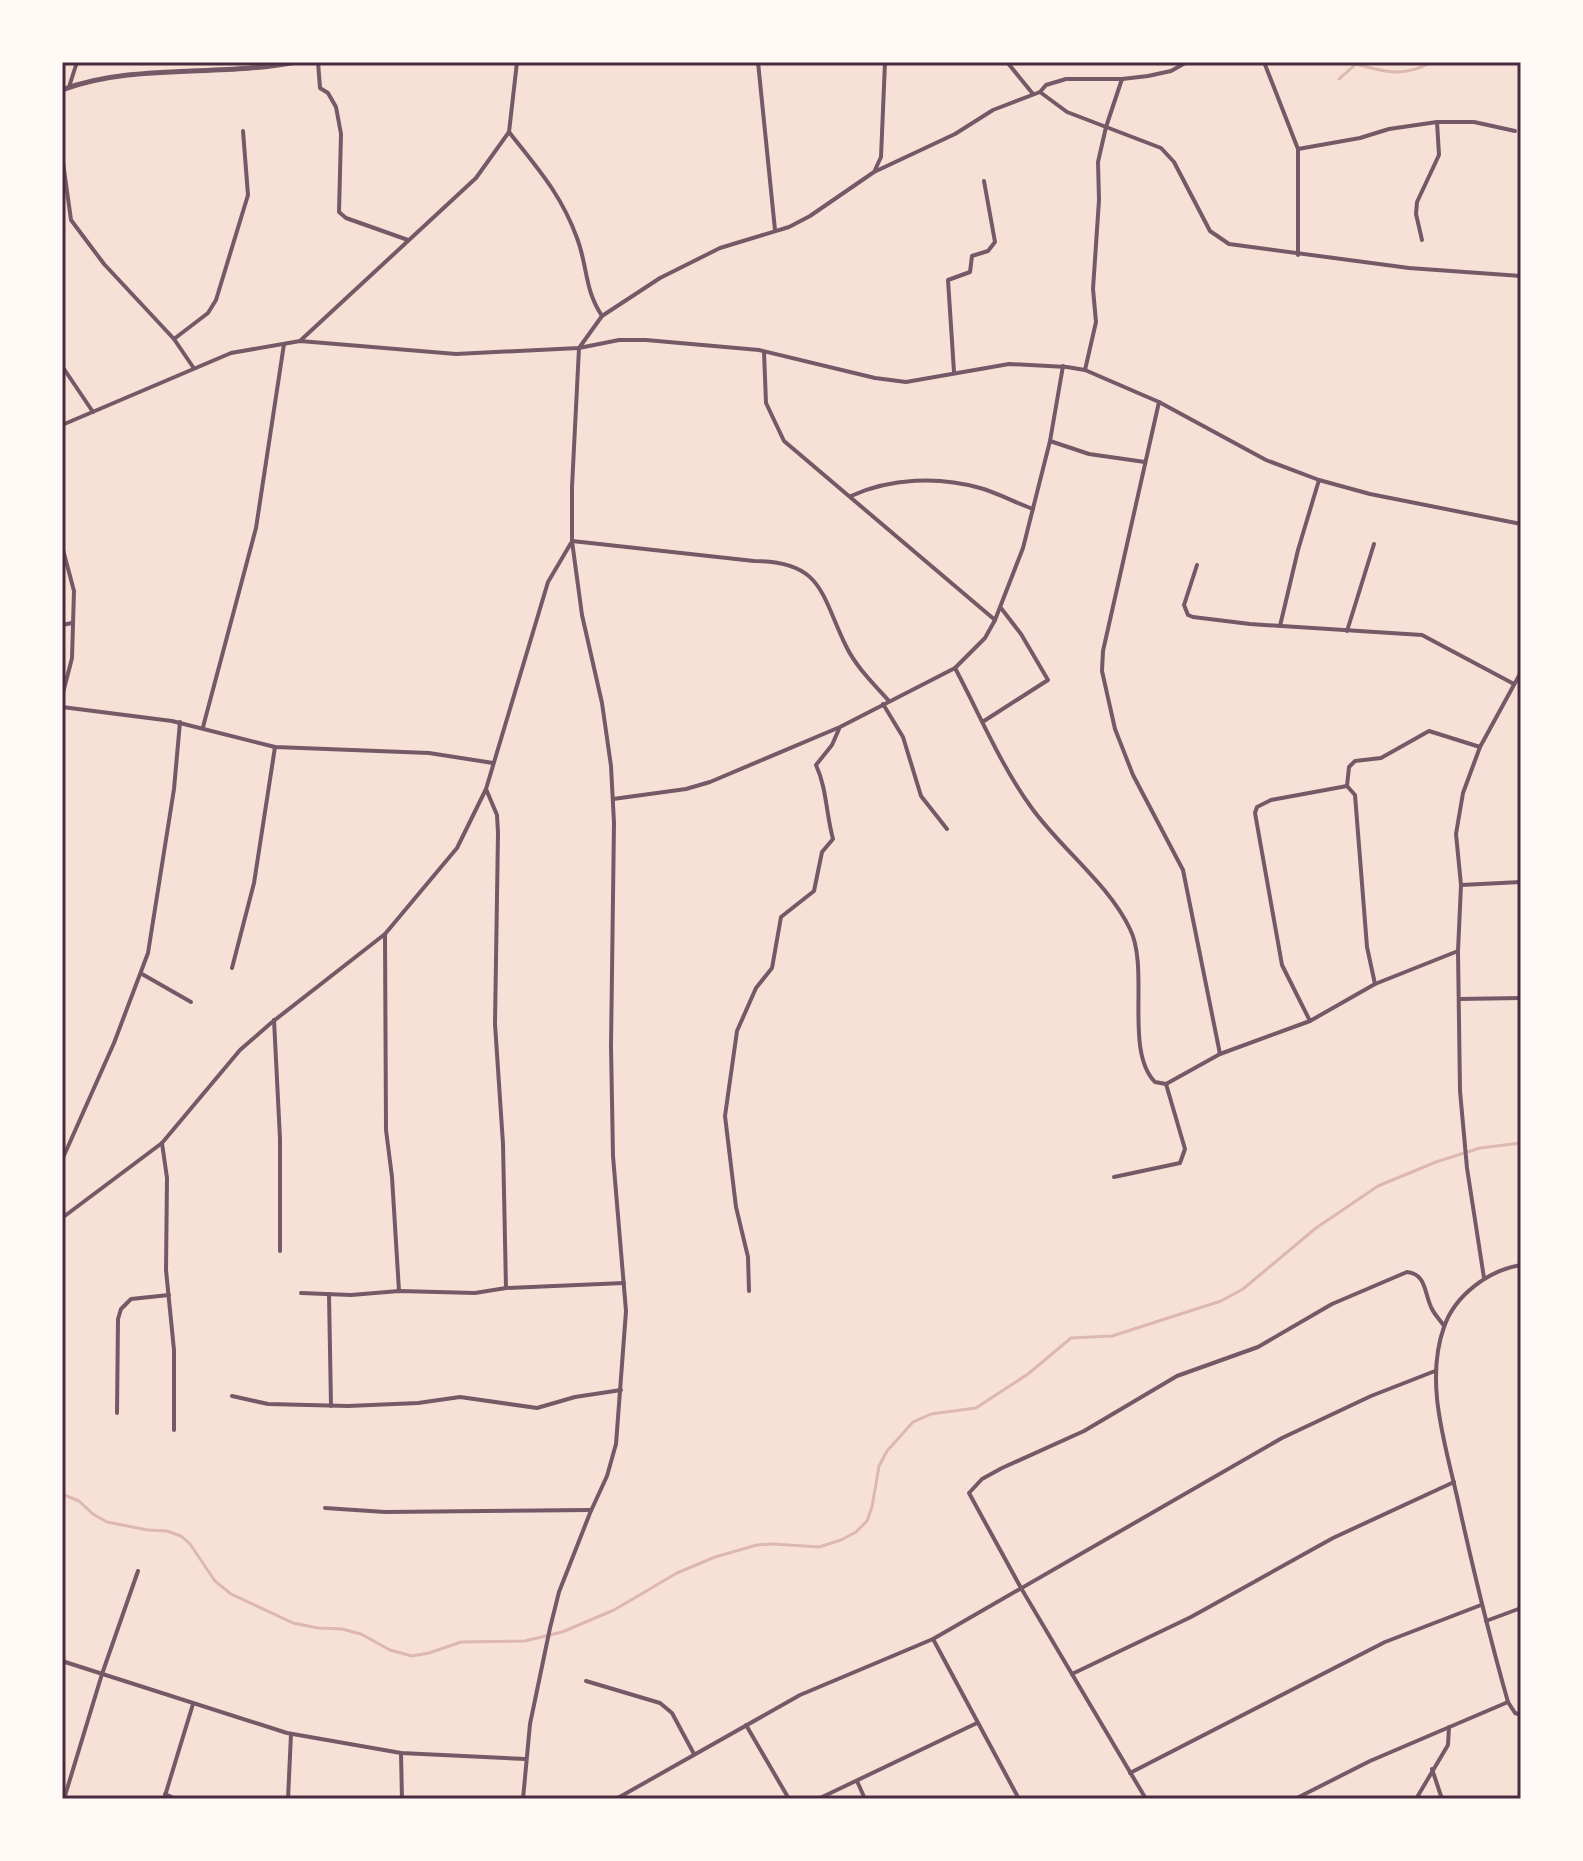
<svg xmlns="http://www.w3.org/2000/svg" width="1583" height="1861" font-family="'Asap Condensed',sans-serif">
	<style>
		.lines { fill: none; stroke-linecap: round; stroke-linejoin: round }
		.stream { stroke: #dcb8b0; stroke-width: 3 }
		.minor { stroke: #755966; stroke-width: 4 }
		.tertiary { stroke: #755966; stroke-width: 5 }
		.neatline { fill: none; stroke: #4a2c40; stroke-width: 3 }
	</style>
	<rect width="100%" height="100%" fill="#f7e1d7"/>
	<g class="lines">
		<g class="stream">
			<path d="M 1339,79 L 1356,64 C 1388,73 1403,77 1433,62"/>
			<path d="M 62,1494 L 79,1501 L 93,1514 L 107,1522 L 148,1530 L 167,1531 L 181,1536 L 190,1544 L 215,1581 L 231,1594 L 293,1623 L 318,1628 L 342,1629 L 361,1634 L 390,1650 L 412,1656 L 429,1653 L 461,1642 L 525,1641 L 562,1632 L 614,1610 L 677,1573 L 715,1557 L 757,1545 L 774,1544 L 819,1547 L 841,1540 L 856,1532 L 867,1521 L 872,1507 L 879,1466 L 887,1451 L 913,1422 L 931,1414 L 976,1408 L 1028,1374 L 1071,1338 L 1112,1336 L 1221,1301 L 1243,1289 L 1316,1228 L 1378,1186 L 1436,1162 L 1480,1148 L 1521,1143"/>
		</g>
		<g class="minor">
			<path d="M 318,62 L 320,88 L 328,93 L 336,107 L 341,134 L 339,212 L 346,218 L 408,240"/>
			<path d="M 758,62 L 775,230"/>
			<path d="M 1007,62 L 1033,94"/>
			<path d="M 1264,62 L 1298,149 L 1298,255"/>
			<path d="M 69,87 L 77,62"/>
			<path d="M 1040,92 L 1067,112 L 1161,148 L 1174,162 L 1210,231 L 1229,244 L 1409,268 L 1521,276"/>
			<path d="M 509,132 C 538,169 561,194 577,238 C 588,267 584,289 602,316"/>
			<path d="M 1298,149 L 1360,138 L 1389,129 L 1437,122 L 1474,122 L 1515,131"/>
			<path d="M 62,155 L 71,220 L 104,264 L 174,339 L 193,367"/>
			<path d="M 875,170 L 881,157 L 885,62"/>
			<path d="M 1422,240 L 1416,214 L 1417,202 L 1439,155 L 1437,122"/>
			<path d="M 174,339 L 208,313 L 216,300 L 248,195 L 243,131"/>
			<path d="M 301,340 L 476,178 L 509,132 L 517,62"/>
			<path d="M 764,352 L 766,403 L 784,441 L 995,620"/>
			<path d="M 62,366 L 93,412"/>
			<path d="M 1085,370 L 1096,322 L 1093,289 L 1099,200 L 1098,162 L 1106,127 L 1122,79"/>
			<path d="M 954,372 L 948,280 L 970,272 L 972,256 L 988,251 L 995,242 L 984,181"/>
			<path d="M 1159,402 L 1103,651 L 1102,671 L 1115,729 L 1133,775 L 1183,870 L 1220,1054"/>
			<path d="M 62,425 L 231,353 L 300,341 L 456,354 L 579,348 L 619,340 L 646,340 L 759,350 L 875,378 L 906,382 L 1009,364 L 1067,367 L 1085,370 L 1159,402 L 1266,460 L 1319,480 L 1370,494 L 1521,524"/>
			<path d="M 1050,441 L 1089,454 L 1145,462"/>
			<path d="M 851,496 C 890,478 939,476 980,488 C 998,493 1016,503 1033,509"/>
			<path d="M 572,541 L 754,561 C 823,561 821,595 846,646 C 856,667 874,684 889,701"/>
			<path d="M 62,546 L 74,591 L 72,658 L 62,697"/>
			<path d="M 1197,565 L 1184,605 L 1188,615 L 1193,617 L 1250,624 L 1422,635 L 1514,684"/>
			<path d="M 62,625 L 72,623"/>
			<path d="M 1280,626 L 1298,550 L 1319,480"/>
			<path d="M 1347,631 L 1374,544"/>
			<path d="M 955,668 C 979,713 1001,766 1031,807 C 1060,848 1108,883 1130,929 C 1150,969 1124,1051 1155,1082 L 1166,1084 L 1220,1054 L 1310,1021 L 1375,984 L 1458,951"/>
			<path d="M 883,704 L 903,737 L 921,796 L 947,829"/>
			<path d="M 62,707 L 172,721 L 275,747 L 429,753 L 493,763"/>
			<path d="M 984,721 L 1048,680 L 1021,634 L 1001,608"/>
			<path d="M 203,727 L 256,528 L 284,344"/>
			<path d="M 486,789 L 497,815 L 498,833 L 495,1024 L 503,1144 L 506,1288"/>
			<path d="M 613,799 L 686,789 L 710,782 L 840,727 L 955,668 L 985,638 L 995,620 L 1023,548 L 1050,441 L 1063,366"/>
			<path d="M 1461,885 L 1521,882"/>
			<path d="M 385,934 L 386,1130 L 392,1177 L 399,1291"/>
			<path d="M 232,968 L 254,883 L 275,747"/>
			<path d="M 142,974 L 191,1002"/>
			<path d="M 1375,984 L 1367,947 L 1355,795 L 1347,786 L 1349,767 L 1355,761 L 1381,758 L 1429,731 L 1480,747"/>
			<path d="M 1459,999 L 1521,998"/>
			<path d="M 274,1020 L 280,1139 L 280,1251"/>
			<path d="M 1310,1021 L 1282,965 L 1255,813 L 1257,807 L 1271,800 L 1347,786"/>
			<path d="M 162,1143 L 167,1178 L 166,1270 L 174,1350 L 174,1430"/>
			<path d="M 62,1160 L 114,1043 L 148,953 L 174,789 L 180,722"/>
			<path d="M 1114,1177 L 1180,1163 L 1185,1149 L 1166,1084"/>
			<path d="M 62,1218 L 162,1143 L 240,1050 L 271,1023 L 385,934 L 457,848 L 486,789 L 548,582 L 571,543"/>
			<path d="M 1521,1265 C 1489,1270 1455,1295 1444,1327 C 1424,1383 1446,1446 1458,1501 C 1473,1569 1489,1635 1508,1702 L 1515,1713 L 1521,1715"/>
			<path d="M 1484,1278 L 1467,1168 L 1460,1091 L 1458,951 L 1461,885 L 1456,834 L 1463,793 L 1480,747 L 1521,672"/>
			<path d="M 749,1291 L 748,1257 L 736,1207 L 725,1116 L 737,1031 L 756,988 L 772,968 L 781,917 L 814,891 L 822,852 L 833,839 C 826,814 827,789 816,765 L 832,745 L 839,729"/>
			<path d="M 301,1293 L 351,1295 L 399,1291 L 475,1293 L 506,1288 L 624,1283"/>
			<path d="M 329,1294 L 331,1406"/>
			<path d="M 232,1396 L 268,1404 L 348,1406 L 418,1403 L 460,1397 L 537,1408 L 575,1397 L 621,1390"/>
			<path d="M 117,1413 L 118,1319 L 121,1309 L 131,1299 L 169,1295"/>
			<path d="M 325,1508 L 385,1512 L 591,1510"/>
			<path d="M 1486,1621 L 1521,1608"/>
			<path d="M 933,1639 L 1019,1799"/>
			<path d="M 62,1661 L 287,1733 L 401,1753 L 526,1759"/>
			<path d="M 1072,1674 L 1191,1617 L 1333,1538 L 1454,1482"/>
			<path d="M 586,1681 L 660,1703 L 672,1713 L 694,1754"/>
			<path d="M 746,1725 L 789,1799"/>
			<path d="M 401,1753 L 402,1799"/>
			<path d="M 1432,1769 L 1442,1799"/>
			<path d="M 1130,1773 L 1385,1642 L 1481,1605"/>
			<path d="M 857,1781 L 865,1799"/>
			<path d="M 165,1794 L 176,1799"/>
			<path d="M 64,1799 L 102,1674 L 138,1571"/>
			<path d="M 164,1799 L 193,1704"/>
			<path d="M 288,1799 L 291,1734"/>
			<path d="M 523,1799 L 530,1724 L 550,1628 L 559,1592 L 590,1513 L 607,1476 L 616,1444 L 626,1311 L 613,1156 L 611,1046 L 614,823 L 611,766 L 602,703 L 582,615 L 572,541 L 572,487 L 579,348 L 602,316 L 660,278 L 720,248 L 789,227 L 810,216 L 874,172 L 955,134 L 993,110 L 1040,92 L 1046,85 L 1066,79 L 1122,79 L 1148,76 L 1171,71 L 1187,62"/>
			<path d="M 616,1799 L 800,1695 L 933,1639 L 1282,1438 L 1371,1396 L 1435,1371"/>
			<path d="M 818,1799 L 977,1723"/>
			<path d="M 1146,1799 L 1021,1588 L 969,1493 L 982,1479 L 1002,1468 L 1084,1431 L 1177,1376 L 1258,1347 L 1332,1304 L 1407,1272 C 1427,1274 1424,1294 1432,1309 C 1435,1315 1440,1320 1444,1326"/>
			<path d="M 1295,1799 L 1370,1761 L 1508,1702"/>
			<path d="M 1416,1799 L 1448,1745 L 1449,1727"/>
		</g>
		<path class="tertiary" d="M 62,90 C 132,63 222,77 296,62"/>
	</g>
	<rect width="1583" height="1861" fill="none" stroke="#fffaf5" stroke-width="128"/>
	<rect x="64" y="64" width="1455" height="1733" class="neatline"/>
</svg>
